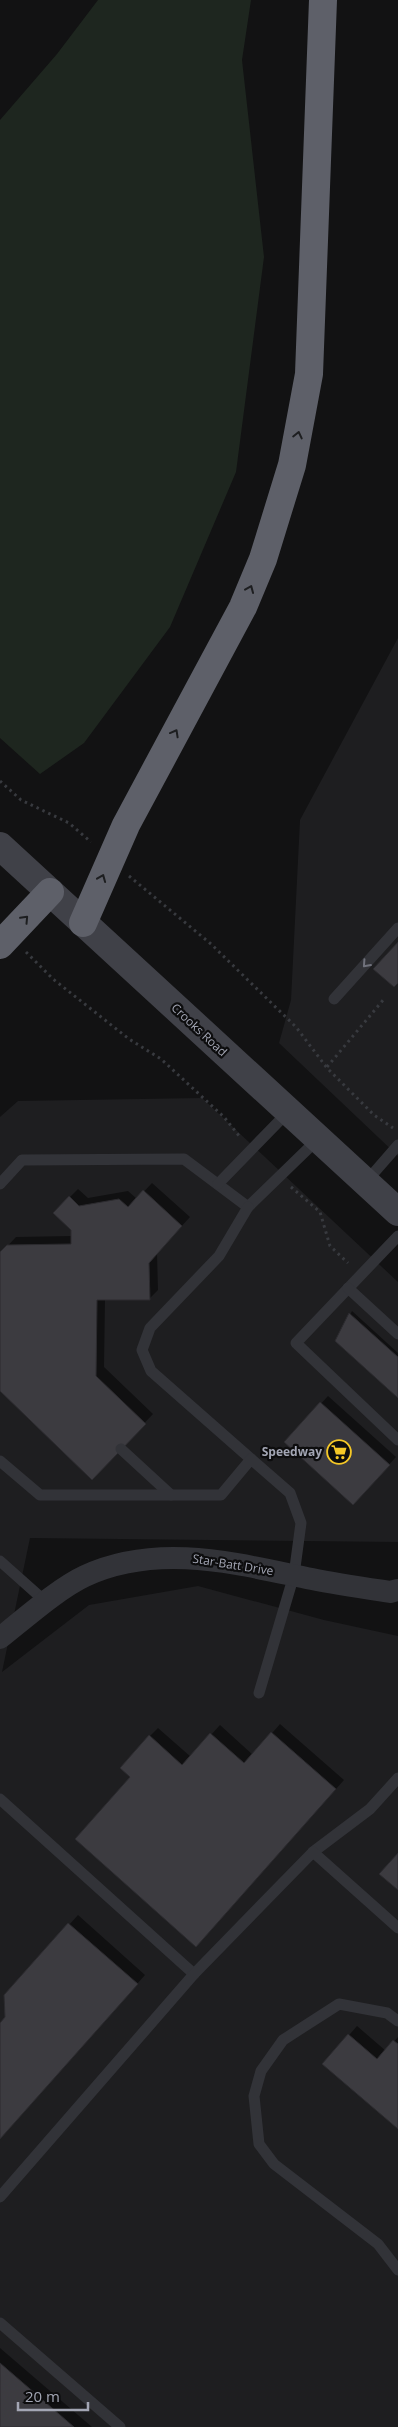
<svg xmlns="http://www.w3.org/2000/svg" width="398" height="2427" font-family="'Open Sans',sans-serif">
	<style>
		.built { fill: #1e1e20 }
		.green { fill: #1e261f }
		.shadow { fill: #0007 }
		.building { fill: #3c3b40; stroke: #2c2b2f }
		.lines { fill: none; stroke-linecap: round; stroke-linejoin: round }
		.path { stroke: #383a3f; stroke-width: 3; stroke-dasharray: 2.5 4; stroke-linecap: butt }
		.lane { stroke: #323338; stroke-width: 11 }
		.street { stroke: #323338; stroke-width: 22 }
		.secondary { stroke: #404148; stroke-width: 28 }
		.highway { stroke: #5e6069; stroke-width: 28 }
		.oneway { stroke: #1d1e20 }
		.oneway2 { stroke: #70727c }
		.labels { text-anchor: middle; stroke-width: 4.5; stroke-linejoin: round; paint-order: stroke }
		.street-label { font-size: 12px; fill: #a3a6b4; stroke: #0d0d0e }
		.poi-label { font-size: 12px; font-weight: bold; fill: #a3a6b4; stroke: #0d0d0e; text-anchor: end }
	</style>
	<rect width="100%" height="100%" fill="#121213"/>
	<g class="built">
		<path d="M 398,638 L 398,1156 L 279,1043 L 291,1000 L 300,820 Z"/>
		<path d="M 202,1098 L 398,1282 L 398,1542 L 30,1538 L 2,1672 L 89,1605 L 198,1586 L 324,1620 L 398,1636 L 398,2427 L 0,2427 L 0,1117 L 18,1101 Z"/>
	</g>
	<path class="green" d="M 98,0 L 251,0 L 242,60 L 264,257 L 236,472 L 170,627 L 84,743 L 40,774 L 0,738 L 0,120 L 57,54 Z"/>
	<g class="shadow">
		<path d="M 152,1183 L 190,1217 L 157,1253 L 158,1290 L 149,1299 L 105,1299 L 104,1367 L 153,1414 L 92,1478 L 0,1389 L 0,1254 L 16,1237 L 72,1236 L 72,1230 L 54,1213 L 78,1189 L 88,1198 L 128,1191 L 137,1199 Z"/>
		<path d="M 352,1311 L 398,1353 L 398,1397 L 337,1341 Z"/>
		<path d="M 328,1396 L 396,1457 L 360,1496 L 286,1442 Z"/>
		<path d="M 280,1724 L 344,1780 L 196,1946 L 131,1777 L 150,1736 L 158,1728 L 191,1757 L 220,1725 L 253,1755 Z"/>
		<path d="M 78,1915 L 145,1975 L 0,2138 L 0,2024 L 6,2017 L 6,1995 Z"/>
		<path d="M 357,2026 L 386,2051 L 398,2037 L 398,2128 L 324,2064 Z"/>
		<path d="M 0,2348 L 92,2427 L 0,2427 Z"/>
	</g>
	<g class="building">
		<path d="M 398,942 L 398,983 L 394,987 L 373,969 Z"/>
		<path d="M 143,1190 L 182,1226 L 149,1263 L 150,1300 L 97,1300 L 96,1376 L 146,1424 L 92,1480 L 0,1391 L 0,1252 L 7,1245 L 71,1244 L 71,1230 L 53,1213 L 69,1196 L 79,1206 L 119,1199 L 128,1207 Z"/>
		<path d="M 349,1313 L 398,1357 L 398,1398 L 335,1341 Z"/>
		<path d="M 320,1402 L 390,1465 L 353,1505 L 284,1442 Z"/>
		<path d="M 271,1732 L 336,1789 L 196,1947 L 75,1839 L 130,1777 L 120,1768 L 149,1735 L 182,1765 L 210,1733 L 244,1763 Z"/>
		<path d="M 398,1853 L 398,1890 L 379,1874 Z"/>
		<path d="M 68,1923 L 138,1984 L 0,2139 L 0,2023 L 5,2017 L 4,1995 Z"/>
		<path d="M 348,2034 L 377,2059 L 393,2040 L 398,2044 L 398,2129 L 322,2064 Z"/>
		<path d="M 0,2363 L 74,2427 L 0,2427 Z"/>
	</g>
	<g class="lines">
		<g class="path">
			<path d="M 0,781 L 21,800 L 69,823 L 91,842"/>
			<path d="M 129,876 L 211,944 L 296,1027 L 327,1068 L 374,1115 L 393,1128"/>
			<path d="M 26,952 L 53,979 L 129,1039 L 161,1059 L 224,1117 L 240,1137"/>
			<path d="M 327,1067 L 384,999"/>
			<path d="M 291,1187 L 320,1212 L 330,1246 L 348,1263"/>
		</g>
		<g class="lane">
			<path d="M 334,999 L 398,928"/>
			<path d="M 365,1183 L 398,1145"/>
			<path d="M 0,1184 L 22,1160 L 184,1159 L 248,1207 L 317,1140"/>
			<path d="M 218,1184 L 288,1112"/>
			<path d="M 248,1207 L 219,1256 L 150,1328 L 142,1350 L 151,1371 L 251,1459"/>
			<path d="M 398,1236 L 296,1343 L 398,1440"/>
			<path d="M 348,1288 L 398,1334"/>
			<path d="M 121,1449 L 171,1495"/>
			<path d="M 0,1461 L 40,1495 L 221,1495 L 251,1459 L 290,1493 L 301,1523 L 294,1575 L 259,1693"/>
			<path d="M 0,1561 L 46,1602"/>
			<path d="M 0,1799 L 194,1974"/>
			<path d="M 313,1852 L 370,1809 L 398,1778"/>
			<path d="M 398,2021 L 387,2013 L 339,2004 L 283,2040 L 261,2071 L 254,2096 L 259,2144 L 274,2164 L 378,2244 L 398,2270"/>
			<path d="M 0,2197 L 194,1974 L 313,1852 L 398,1928"/>
			<path d="M 0,2323 L 120,2427"/>
		</g>
		<path class="street" d="M 0,1638 C 24,1619 59,1588 85,1576 C 159,1542 237,1564 312,1579 C 337,1584 364,1588 390,1592 L 398,1590"/>
		<path class="secondary" d="M 0,846 L 398,1212"/>
		<g class="highway">
			<path d="M 83,923 L 126,825 L 243,607 L 263,559 L 292,465 L 309,374 L 323,0"/>
			<path d="M 0,945 L 50,892"/>
		</g>
	</g>
	<defs><path id="oneway-chevron" d="M-2-3.5L2.5 0L-2 3.5" fill="none" stroke-width="1.6" stroke-linecap="round" stroke-linejoin="round" transform="scale(1.25)"/></defs>
	<g class="oneway">
		<use href="#oneway-chevron" transform="translate(298 435) rotate(-77)"/>
		<use href="#oneway-chevron" transform="translate(250 589) rotate(-67)"/>
		<use href="#oneway-chevron" transform="translate(175 733) rotate(-61)"/>
		<use href="#oneway-chevron" transform="translate(102 878) rotate(-68)"/>
		<use href="#oneway-chevron" transform="translate(25 919) rotate(-47)"/>
	</g>
	<use class="oneway2" href="#oneway-chevron" transform="translate(366 964) rotate(132)"/>
	<defs>
		<g id="supermarket-ring" transform="scale(1.25)"><circle r="9.5" fill="#0d0d0e" stroke="#f5c827" stroke-width="1.5"/><path d="M-6-5.5h2.5l.6 2H6L4.5 2H-2.5L-4.4-4H-6ZM-1.5 3.2a1.3 1.3 0 1 0 .1 0ZM3 3.2a1.3 1.3 0 1 0 .1 0Z" fill="#f5c827"/></g>
	</defs>
	<g fill-rule="evenodd">
		<use href="#supermarket-ring" x="339" y="1452"/>
	</g>
	<g class="labels">
		<g class="street-label">
			<text transform="translate(199 1030) rotate(43)" y="4">Crooks Road</text>
			<text transform="translate(233 1565) rotate(9)" y="4">Star-Batt Drive</text>
		</g>
		<g class="poi-label">
			<text x="322" y="1456">Speedway</text>
		</g>
	</g>
	<path d="M18 2402v8h70v-8" fill="none" stroke="#a3a6b4" stroke-width="2.5"/>
	<text x="25" y="2402" font-size="15" fill="#a3a6b4" stroke="#0d0d0e" stroke-width="4" paint-order="stroke">20 m</text>
</svg>
